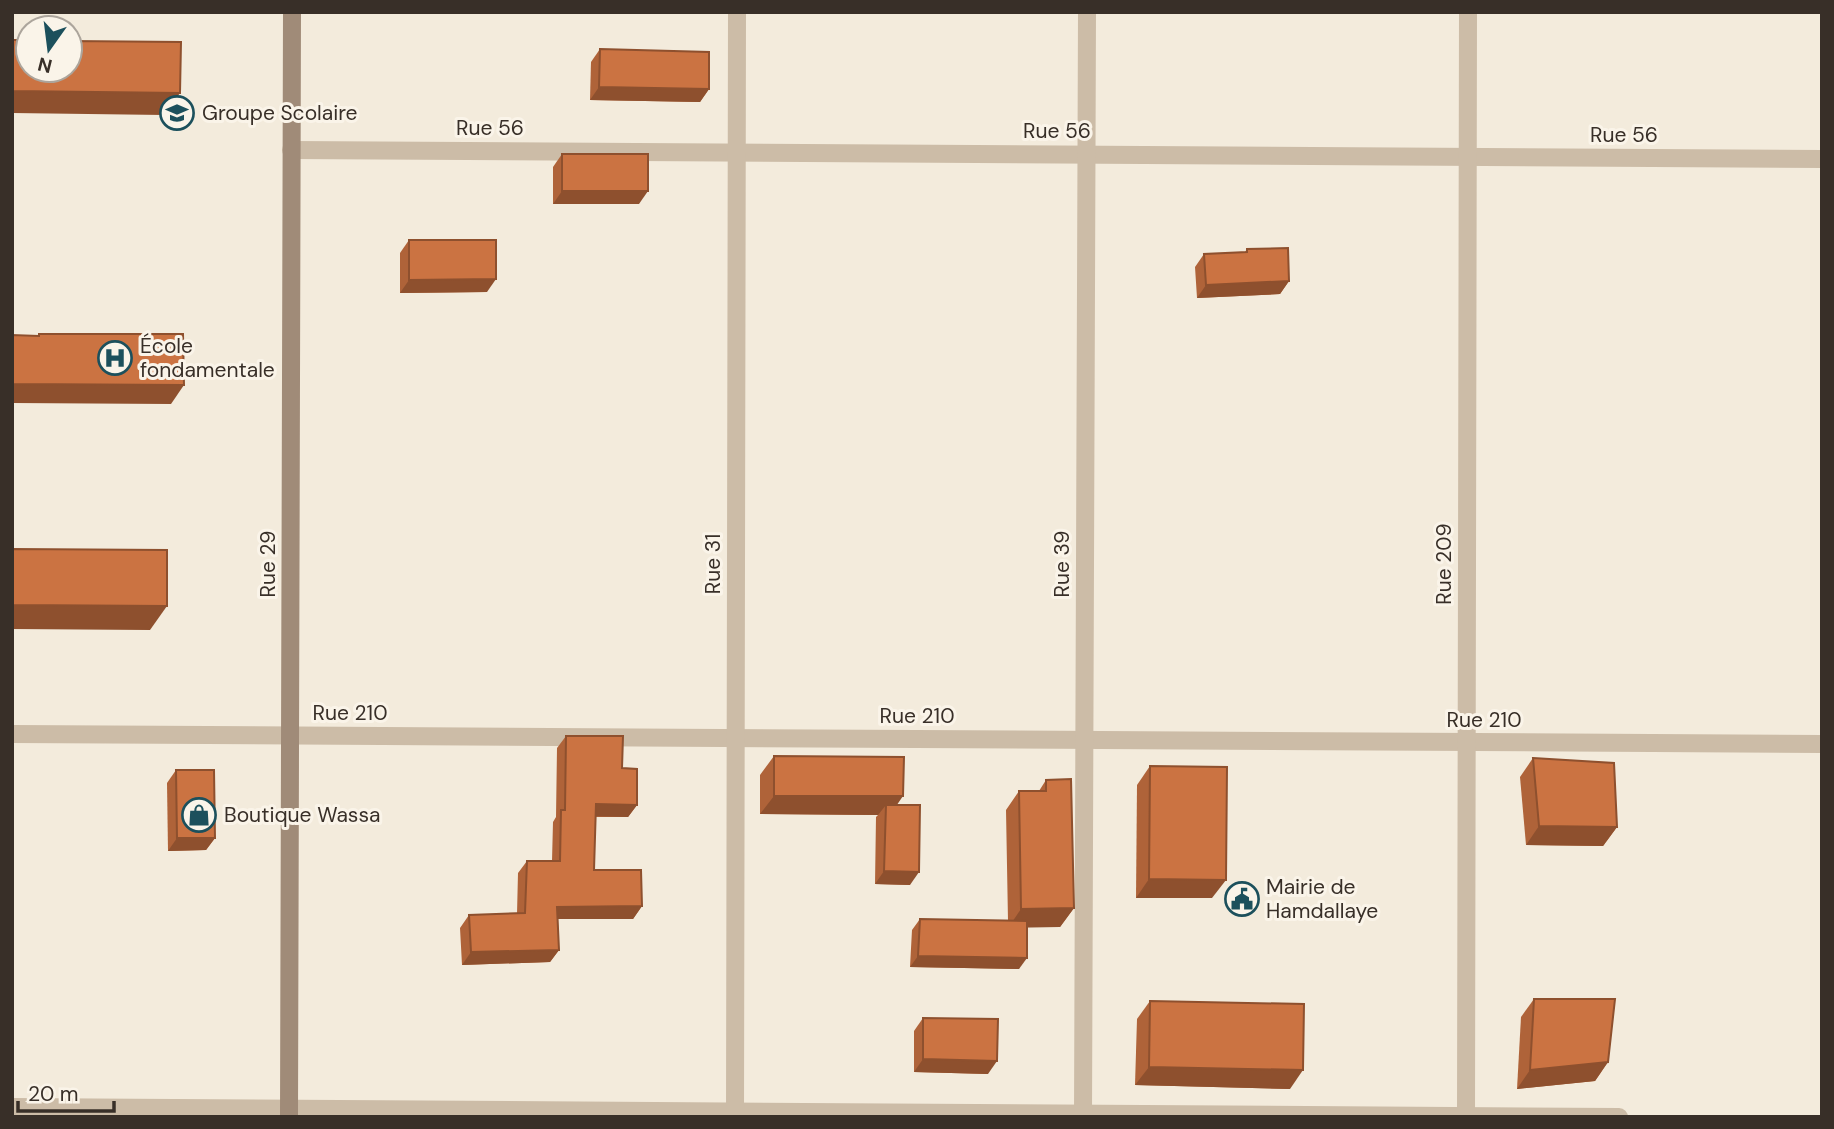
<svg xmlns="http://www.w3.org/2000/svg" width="1834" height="1129" font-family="'DM Sans',sans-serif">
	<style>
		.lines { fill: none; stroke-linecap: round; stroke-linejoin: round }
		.minor { stroke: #ccbca7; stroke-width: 18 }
		.secondary { stroke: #a08b78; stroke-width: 18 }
		.wall { fill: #af6339 }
		.shaded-wall { fill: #8e502e }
		.building { fill: #cb7342; stroke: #8e502e; stroke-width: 2 }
		.labels { text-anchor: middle; stroke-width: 6; stroke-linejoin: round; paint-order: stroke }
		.poi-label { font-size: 21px; fill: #382f28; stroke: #faf4e9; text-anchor: start }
		.street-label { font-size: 21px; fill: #382f28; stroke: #faf4e9 }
	</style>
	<rect width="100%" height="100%" fill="#f3ebdc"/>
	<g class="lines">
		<g class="minor">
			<path d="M 291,150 L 1822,159"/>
			<path d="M 12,734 L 1822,744"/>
			<path d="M 12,1107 L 1619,1117"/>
			<path d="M 735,1117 L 737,12"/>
			<path d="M 1083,1117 L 1087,12"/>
			<path d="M 1466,1117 L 1468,12"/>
		</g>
		<path class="secondary" d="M 289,1117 L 292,12"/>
	</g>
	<g class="wall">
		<path d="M 600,49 L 709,89 L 700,102 L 590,100 L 591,62 Z"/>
		<path d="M 562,154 L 639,204 L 553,204 L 553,167 Z"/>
		<path d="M 409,240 L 487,292 L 400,293 L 400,253 Z"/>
		<path d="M 1247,249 L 1289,281 L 1280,294 L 1197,298 L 1195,267 L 1204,254 L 1245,252 Z"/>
		<path d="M 566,736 L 637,805 L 628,817 L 595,817 L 594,870 L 642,906 L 633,919 L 558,919 L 559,950 L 550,962 L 462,965 L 460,928 L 469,915 L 517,914 L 518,873 L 527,861 L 552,861 L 553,822 L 556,817 L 557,748 Z"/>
		<path d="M 774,756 L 897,805 L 910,885 L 875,884 L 876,817 L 878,815 L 760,814 L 760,775 Z"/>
		<path d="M 1533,758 L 1617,827 L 1603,846 L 1526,845 L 1520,777 Z"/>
		<path d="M 1150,766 L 1212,898 L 1136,898 L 1137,785 Z"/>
		<path d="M 176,770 L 215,838 L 206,850 L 168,851 L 167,783 Z"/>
		<path d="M 1046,780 L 1074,908 L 1060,927 L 1027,927 L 1019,969 L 910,967 L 912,930 L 920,919 L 1008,921 L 1006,810 L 1019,791 L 1039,791 Z"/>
		<path d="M 1534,999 L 1608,1062 L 1595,1081 L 1517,1089 L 1521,1017 Z"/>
		<path d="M 1150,1001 L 1290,1089 L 1135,1085 L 1137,1019 Z"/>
		<path d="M 923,1018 L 988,1074 L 914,1072 L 914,1031 Z"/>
	</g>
	<g class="shaded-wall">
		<path d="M 599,87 L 709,89 L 700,102 L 590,100 Z"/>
		<path d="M 12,91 L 180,93 L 164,115 L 12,113 Z"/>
		<path d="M 562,191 L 648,191 L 639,204 L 553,204 Z"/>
		<path d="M 496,279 L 487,292 L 400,293 L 409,280 Z"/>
		<path d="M 1289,281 L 1280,294 L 1197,298 L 1206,285 Z"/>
		<path d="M 12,384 L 184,385 L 171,404 L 12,403 Z"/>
		<path d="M 12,605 L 167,606 L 150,630 L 12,629 Z"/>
		<path d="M 774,796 L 903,796 L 890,815 L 886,805 L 878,815 L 760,814 Z"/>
		<path d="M 596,804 L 637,805 L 628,817 L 587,816 Z"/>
		<path d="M 1539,826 L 1617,827 L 1603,846 L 1526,845 Z"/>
		<path d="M 177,838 L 215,838 L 206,850 L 168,851 Z"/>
		<path d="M 884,871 L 919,872 L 910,885 L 875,884 Z"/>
		<path d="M 1149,879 L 1226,880 L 1212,898 L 1136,898 Z"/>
		<path d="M 642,906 L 633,919 L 549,919 L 557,907 Z"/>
		<path d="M 1074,908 L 1060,927 L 1008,928 L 1021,909 Z"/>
		<path d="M 559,950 L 550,962 L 462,965 L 471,952 Z"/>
		<path d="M 918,956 L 1027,958 L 1019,969 L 910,967 Z"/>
		<path d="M 923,1059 L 997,1061 L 988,1074 L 914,1072 Z"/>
		<path d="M 1608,1062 L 1595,1081 L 1517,1089 L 1530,1070 Z"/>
		<path d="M 1149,1067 L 1303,1070 L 1290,1089 L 1135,1085 Z"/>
	</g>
	<g class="building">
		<path d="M 12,40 L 28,40 L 28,70 L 70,70 L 70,41 L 181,42 L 180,93 L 12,91 Z"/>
		<path d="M 600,49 L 709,52 L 709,89 L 599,87 Z"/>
		<rect x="562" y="154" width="86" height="37"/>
		<path d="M 409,240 L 496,240 L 496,279 L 409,280 Z"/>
		<path d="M 1288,248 L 1289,281 L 1206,285 L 1204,254 L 1247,252 L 1247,249 Z"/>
		<path d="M 39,334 L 183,334 L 184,385 L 12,384 L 12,335 L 39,336 Z"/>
		<path d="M 12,549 L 167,550 L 167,606 L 12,605 Z"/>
		<path d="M 566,736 L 623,736 L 622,768 L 637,769 L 637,805 L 596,804 L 594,870 L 641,870 L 642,906 L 557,907 L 559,950 L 471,952 L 469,915 L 525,913 L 527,861 L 560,861 L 561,810 L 565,810 Z"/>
		<path d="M 774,756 L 904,757 L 903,796 L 774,796 Z"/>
		<path d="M 1533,758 L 1614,763 L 1617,827 L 1539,826 Z"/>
		<path d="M 1150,766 L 1227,767 L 1226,880 L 1149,879 Z"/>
		<path d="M 176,770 L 214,770 L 215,838 L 177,838 Z"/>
		<path d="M 1071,779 L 1074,908 L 1021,909 L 1019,791 L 1046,791 L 1046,780 Z"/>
		<path d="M 886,805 L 920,805 L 919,872 L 884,871 Z"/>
		<path d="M 920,919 L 1027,921 L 1027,958 L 918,956 Z"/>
		<path d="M 1534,999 L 1615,999 L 1608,1062 L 1530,1070 Z"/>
		<path d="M 1150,1001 L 1304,1004 L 1303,1070 L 1149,1067 Z"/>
		<path d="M 923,1018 L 998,1019 L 997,1061 L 923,1059 Z"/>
	</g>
	<defs>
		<g id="school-ring" transform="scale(1.75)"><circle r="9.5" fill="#faf4e9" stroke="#1c505c" stroke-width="1.5"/><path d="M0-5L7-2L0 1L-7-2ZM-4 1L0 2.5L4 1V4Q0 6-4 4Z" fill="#1c505c"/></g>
		<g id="hospital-ring" transform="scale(1.75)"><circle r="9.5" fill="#faf4e9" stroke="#1c505c" stroke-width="1.5"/><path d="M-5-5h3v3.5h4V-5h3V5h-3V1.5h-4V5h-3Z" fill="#1c505c"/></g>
		<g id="shop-ring" transform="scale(1.75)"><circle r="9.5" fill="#faf4e9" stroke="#1c505c" stroke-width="1.5"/><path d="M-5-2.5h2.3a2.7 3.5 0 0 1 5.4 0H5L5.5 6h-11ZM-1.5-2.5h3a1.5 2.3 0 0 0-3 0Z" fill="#1c505c"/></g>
		<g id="civic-ring" transform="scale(1.75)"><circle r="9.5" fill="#faf4e9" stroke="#1c505c" stroke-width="1.5"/><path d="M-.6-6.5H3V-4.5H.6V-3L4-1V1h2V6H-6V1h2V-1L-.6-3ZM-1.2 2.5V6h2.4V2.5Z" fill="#1c505c"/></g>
	</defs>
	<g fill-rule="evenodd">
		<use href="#school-ring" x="177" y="113"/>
		<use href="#hospital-ring" x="115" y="358"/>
		<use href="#shop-ring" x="199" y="815"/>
		<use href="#civic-ring" x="1242" y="899"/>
	</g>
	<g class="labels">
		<g class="poi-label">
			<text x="202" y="120">Groupe Scolaire</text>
			<text x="140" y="353">École<tspan x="140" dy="24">fondamentale</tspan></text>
			<text x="224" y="822">Boutique Wassa</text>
			<text x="1266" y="894">Mairie de<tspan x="1266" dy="24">Hamdallaye</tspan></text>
		</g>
		<g class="street-label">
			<text x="490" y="135">Rue 56</text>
			<text x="1057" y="138">Rue 56</text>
			<text x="1624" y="142">Rue 56</text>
			<text transform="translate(268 564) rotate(-90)" y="7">Rue 29</text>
			<text transform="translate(713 564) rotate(-90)" y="7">Rue 31</text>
			<text transform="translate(1062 564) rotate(-90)" y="7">Rue 39</text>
			<text transform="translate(1444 564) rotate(-90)" y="7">Rue 209</text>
			<text x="350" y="720">Rue 210</text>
			<text x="917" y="723">Rue 210</text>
			<text x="1484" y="727">Rue 210</text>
		</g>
	</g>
	<rect width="1834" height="1129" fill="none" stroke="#382f28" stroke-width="28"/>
	<g transform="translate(49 49) rotate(194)"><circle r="33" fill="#faf4e9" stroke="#aca59c" stroke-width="2"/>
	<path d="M0-5L12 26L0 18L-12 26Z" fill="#1c505c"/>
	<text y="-10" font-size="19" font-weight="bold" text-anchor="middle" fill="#382f28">N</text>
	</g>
	<path d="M18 1101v10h96v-10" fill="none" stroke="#382f28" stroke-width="3.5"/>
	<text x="28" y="1101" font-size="21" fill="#382f28" stroke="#faf4e9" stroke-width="5" paint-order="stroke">20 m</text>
</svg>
